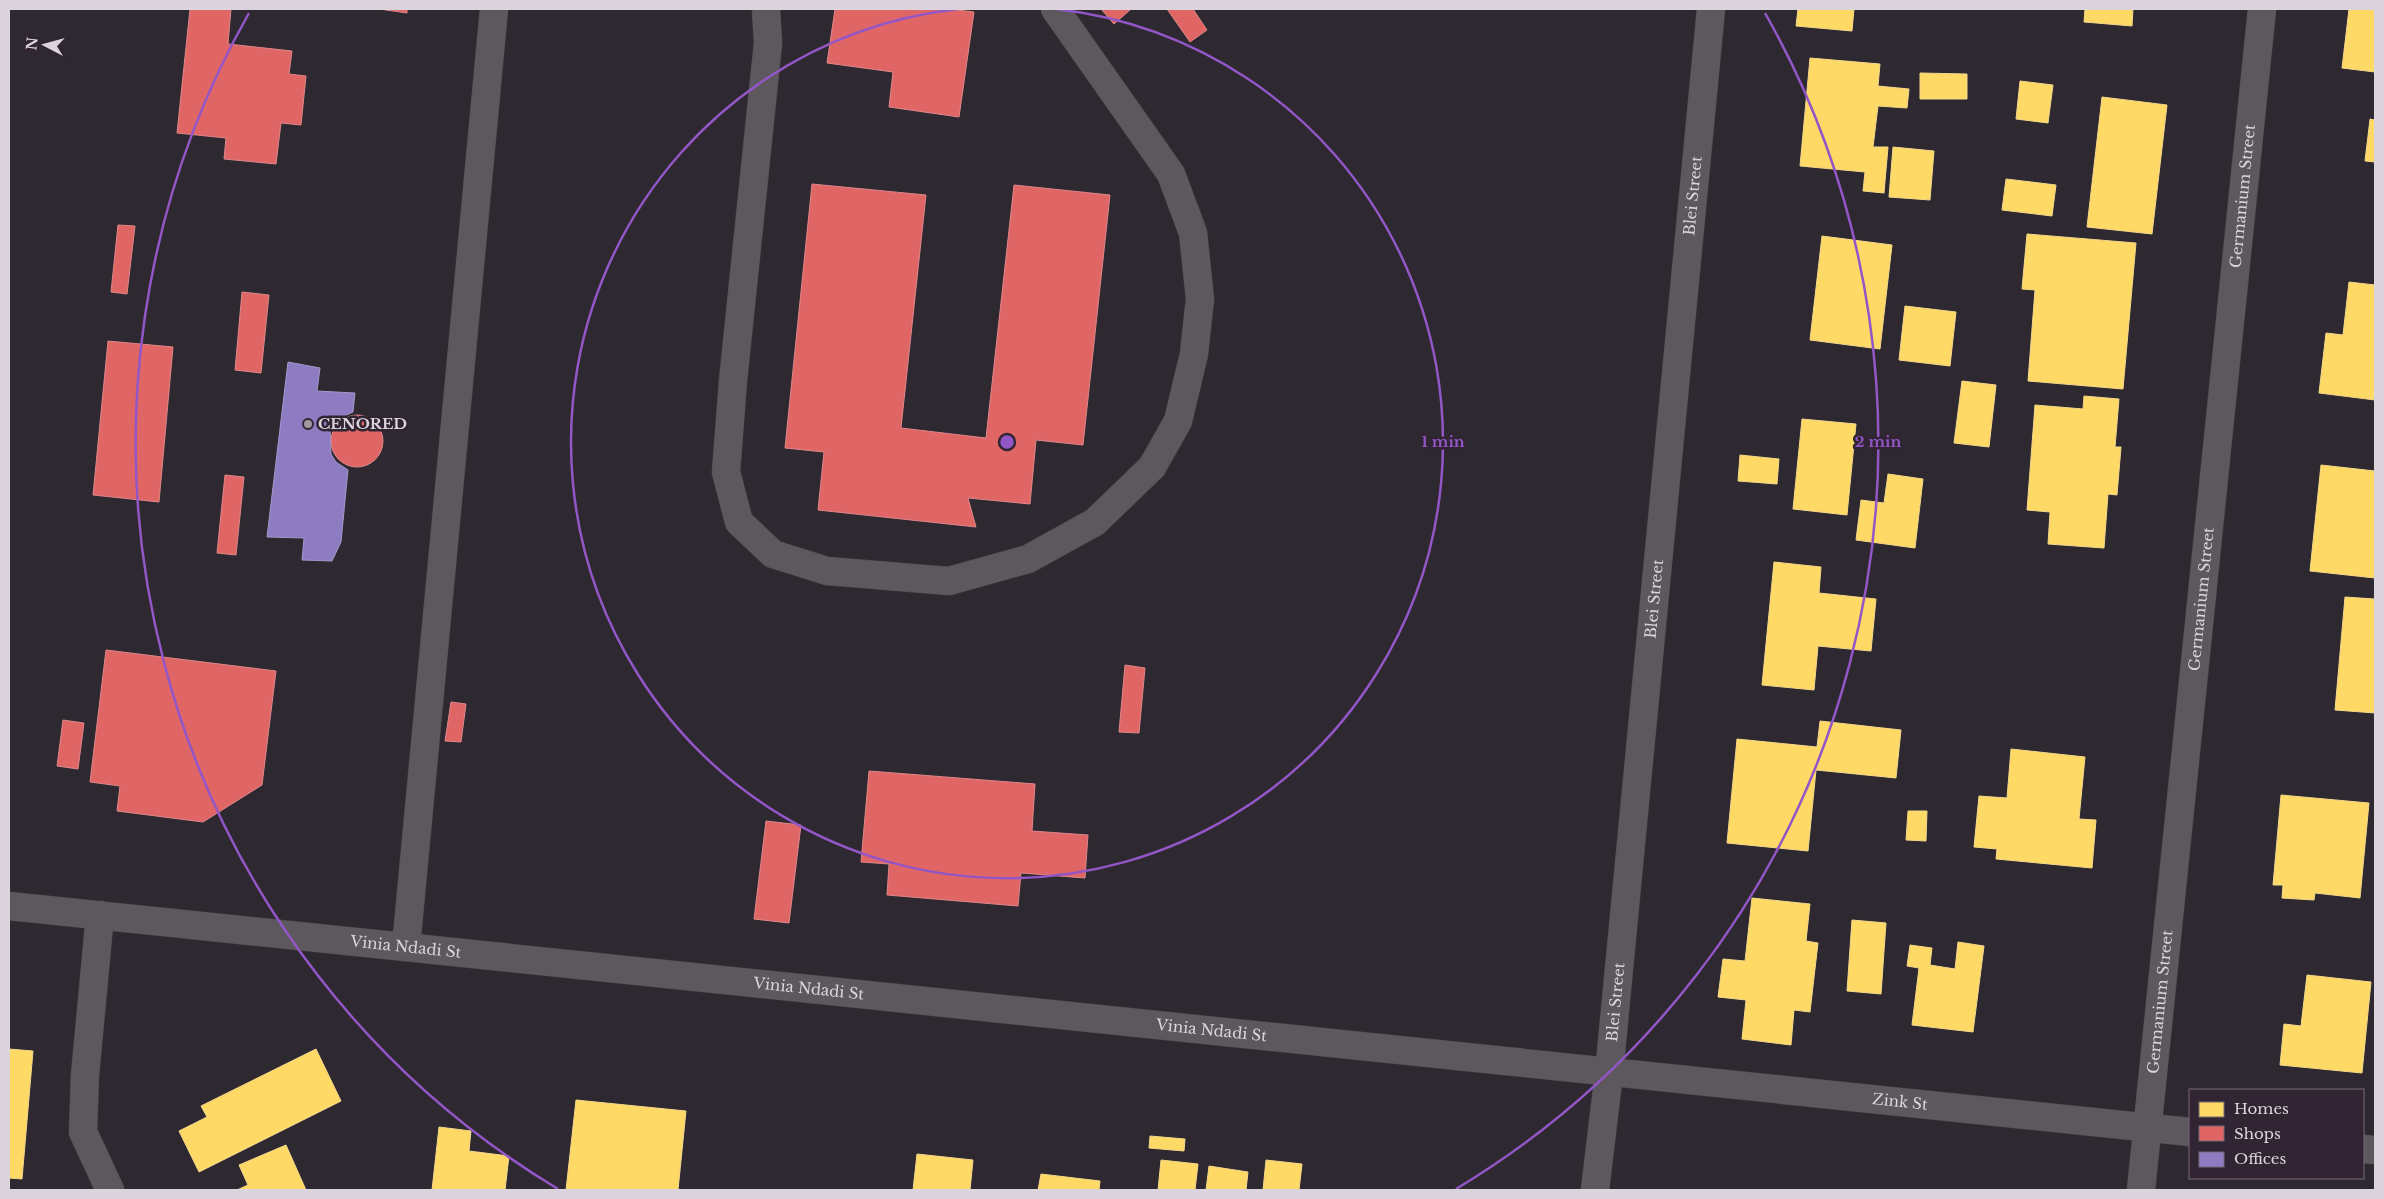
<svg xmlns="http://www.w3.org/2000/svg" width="2384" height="1199" font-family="'Libre Baskerville',serif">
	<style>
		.homes { fill: #ffd966; stroke: #f4d88a }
		.shops { fill: #e06666; stroke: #df878a }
		.offices { fill: #8e7cc3; stroke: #a596cb }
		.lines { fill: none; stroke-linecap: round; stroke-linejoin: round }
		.minor-casing { stroke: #49444b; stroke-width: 29 }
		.minor { stroke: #5d585d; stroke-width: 28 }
		.ring { fill: none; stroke: #9356c6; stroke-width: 2.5 }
		.poi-dot { fill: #9f98a0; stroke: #312433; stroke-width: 2 }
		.labels { text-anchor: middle; stroke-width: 5; stroke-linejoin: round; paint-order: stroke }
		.street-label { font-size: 15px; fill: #dcd4dd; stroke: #312433 }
		.poi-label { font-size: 15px; font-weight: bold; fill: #dcd4dd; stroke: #312433; text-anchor: start }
		.centre { fill: #9356c6; stroke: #312433; stroke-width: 2.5 }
		.ring-label { font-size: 15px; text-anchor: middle; font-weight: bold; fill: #9356c6; stroke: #312433; stroke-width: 5; stroke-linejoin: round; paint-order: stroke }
	</style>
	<rect width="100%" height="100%" fill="#2e2830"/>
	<g class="homes">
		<path d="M 1798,9 L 1854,9 L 1852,31 L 1796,26 Z"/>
		<path d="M 2085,9 L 2133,9 L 2132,26 L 2084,22 Z"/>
		<path d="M 2349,9 L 2375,9 L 2375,72 L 2342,68 Z"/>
		<path d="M 1810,58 L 1880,64 L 1878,86 L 1909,89 L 1907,108 L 1878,106 L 1873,147 L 1888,147 L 1884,193 L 1863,191 L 1865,172 L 1800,166 Z"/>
		<path d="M 1920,73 L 1967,74 L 1967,99 L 1920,99 Z"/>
		<path d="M 2020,81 L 2053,85 L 2048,123 L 2016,119 Z"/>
		<path d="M 2102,97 L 2167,105 L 2152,234 L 2087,227 Z"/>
		<path d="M 2370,119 L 2375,120 L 2375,162 L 2365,161 Z"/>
		<path d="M 1893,147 L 1934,151 L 1930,200 L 1889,197 Z"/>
		<path d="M 2006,179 L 2056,185 L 2052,216 L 2002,210 Z"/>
		<path d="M 2027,234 L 2136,243 L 2123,389 L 2028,381 L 2035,290 L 2022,289 Z"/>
		<path d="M 1822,236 L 1892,245 L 1880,349 L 1810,340 Z"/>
		<path d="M 2349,282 L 2375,285 L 2375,400 L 2319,393 L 2326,333 L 2343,335 Z"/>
		<path d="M 1905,306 L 1956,312 L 1950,366 L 1899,360 Z"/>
		<path d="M 1962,381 L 1996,385 L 1989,447 L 1954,443 Z"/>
		<path d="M 2084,396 L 2119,399 L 2115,447 L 2121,447 L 2117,495 L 2108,494 L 2104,548 L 2048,544 L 2050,512 L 2027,510 L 2035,405 L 2083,409 Z"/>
		<path d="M 1802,419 L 1856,424 L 1847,515 L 1793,509 Z"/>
		<path d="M 1740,455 L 1779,459 L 1777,484 L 1738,481 Z"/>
		<path d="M 2321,465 L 2375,471 L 2375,578 L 2310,571 Z"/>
		<path d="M 1888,474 L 1923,479 L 1915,548 L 1856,540 L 1861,500 L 1884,503 Z"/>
		<path d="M 1774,562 L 1821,567 L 1819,593 L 1876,599 L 1871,651 L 1818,646 L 1814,690 L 1762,685 Z"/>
		<path d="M 2345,597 L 2375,599 L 2375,713 L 2335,710 Z"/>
		<path d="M 1820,721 L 1901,730 L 1896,778 L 1816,770 L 1808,851 L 1727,843 L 1737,739 L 1817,747 Z"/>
		<path d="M 2011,749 L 2085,757 L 2079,819 L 2096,820 L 2092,868 L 1996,859 L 1997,849 L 1974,847 L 1979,796 L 2007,798 Z"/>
		<path d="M 2281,795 L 2369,803 L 2360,898 L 2315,893 L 2314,900 L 2282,898 L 2283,885 L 2273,885 Z"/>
		<path d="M 1908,811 L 1927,811 L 1926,841 L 1906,840 Z"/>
		<path d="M 1752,898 L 1810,904 L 1806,941 L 1818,943 L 1810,1012 L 1794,1010 L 1791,1045 L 1742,1039 L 1746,1000 L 1718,997 L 1723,959 L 1745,961 Z"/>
		<path d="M 1852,920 L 1886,923 L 1881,994 L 1847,991 Z"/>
		<path d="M 1958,942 L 1984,946 L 1973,1032 L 1912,1025 L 1919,968 L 1907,966 L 1910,945 L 1932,948 L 1930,965 L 1955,969 Z"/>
		<path d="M 2307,975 L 2371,982 L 2362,1073 L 2280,1065 L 2284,1024 L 2301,1026 Z"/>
		<path d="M 9,1049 L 33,1051 L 22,1179 L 9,1178 Z"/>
		<path d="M 316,1049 L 341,1101 L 199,1172 L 179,1131 L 207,1117 L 201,1106 Z"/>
		<path d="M 576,1100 L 686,1111 L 678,1190 L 566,1190 Z"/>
		<path d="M 439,1127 L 471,1131 L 469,1151 L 509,1156 L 505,1190 L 432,1190 Z"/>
		<path d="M 1150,1136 L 1185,1139 L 1184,1151 L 1149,1148 Z"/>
		<path d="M 286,1145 L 306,1190 L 237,1190 L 248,1185 L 239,1165 Z"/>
		<path d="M 917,1154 L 973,1160 L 970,1190 L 913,1190 Z"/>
		<path d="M 1161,1160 L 1198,1164 L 1195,1190 L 1158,1190 Z"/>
		<path d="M 1266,1160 L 1302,1164 L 1299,1190 L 1263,1190 Z"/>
		<path d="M 1209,1166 L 1248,1172 L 1246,1190 L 1206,1190 Z"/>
		<path d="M 1041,1174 L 1100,1181 L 1099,1190 L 1038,1190 Z"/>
	</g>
	<g class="shops">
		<path d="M 190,9 L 231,9 L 228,44 L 292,51 L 289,74 L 306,76 L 301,125 L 281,123 L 276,164 L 224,159 L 226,138 L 177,133 Z"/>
		<path d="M 379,9 L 407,9 L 407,13 Z"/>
		<path d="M 835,9 L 949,9 L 974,12 L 959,117 L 889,107 L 893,72 L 827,63 Z"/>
		<path d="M 1101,9 L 1131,9 L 1114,24 Z"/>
		<path d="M 1167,9 L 1193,9 L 1207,30 L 1190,42 Z"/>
		<path d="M 812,184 L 926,195 L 901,428 L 986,438 L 1014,185 L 1110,195 L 1083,445 L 1036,440 L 1030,504 L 968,498 L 976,527 L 818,510 L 824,452 L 785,448 Z"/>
		<path d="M 118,225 L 135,226 L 127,294 L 111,292 Z"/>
		<path d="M 242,292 L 269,295 L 261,373 L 235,370 Z"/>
		<path d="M 108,341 L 173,347 L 159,502 L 93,495 Z"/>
		<circle cx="357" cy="441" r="26"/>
		<path d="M 225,475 L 244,477 L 236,555 L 217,553 Z"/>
		<path d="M 106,650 L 276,671 L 262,785 L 203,822 L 117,811 L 120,786 L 90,782 Z"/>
		<path d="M 1125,665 L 1145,668 L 1139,733 L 1119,732 Z"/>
		<path d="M 451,702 L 466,704 L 461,742 L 445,741 Z"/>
		<path d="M 63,720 L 84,723 L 78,769 L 57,766 Z"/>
		<path d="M 869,771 L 1035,784 L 1032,831 L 1088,835 L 1085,878 L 1021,873 L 1018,906 L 887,895 L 889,864 L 861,862 Z"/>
		<path d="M 766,821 L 801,825 L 789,923 L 754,919 Z"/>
	</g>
	<path class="offices" d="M 288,362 L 320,368 L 317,391 L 355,393 L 353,412 L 340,418 L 330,427 L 331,454 L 336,462 L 348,470 L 341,542 L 332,561 L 302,560 L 304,538 L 267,537 Z"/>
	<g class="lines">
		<g class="minor-casing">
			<g id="minor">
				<path d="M 766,9 L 768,43 L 733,381 L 726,472 L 739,522 L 773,554 L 827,571 L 949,581 L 1028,559 L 1095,522 L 1152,467 L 1178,421 L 1194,354 L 1200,299 L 1193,233 L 1171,174 L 1055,9"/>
				<path id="s1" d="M 9,906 L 2190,1132"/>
				<path d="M 100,915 L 85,1075 L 83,1132 L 110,1190"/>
				<path d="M 406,947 L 494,9"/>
				<path d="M 2363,1149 L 2375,1150"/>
				<path id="s2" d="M 1595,1190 L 1609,1073 L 1711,9"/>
				<path id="s3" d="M 2141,1190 L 2262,9"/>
			</g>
		</g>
		<use href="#minor" class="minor"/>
	</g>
	<g class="ring">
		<path d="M1056 9A436 436 0 1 1 958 9"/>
		<path d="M558 1189A871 871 0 0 1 249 13M1765 13A871 871 0 0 1 1456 1189"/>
	</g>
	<circle class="poi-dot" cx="308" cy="424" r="5"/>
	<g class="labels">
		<g class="street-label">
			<text dy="5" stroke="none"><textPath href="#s2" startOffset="999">Blei Street</textPath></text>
			<text dy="5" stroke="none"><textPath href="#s3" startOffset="999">Germanium Street</textPath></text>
			<text dy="5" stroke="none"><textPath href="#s2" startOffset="594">Blei Street</textPath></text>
			<text dy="5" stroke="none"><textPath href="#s3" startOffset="594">Germanium Street</textPath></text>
			<text dy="5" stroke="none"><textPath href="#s1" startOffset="399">Vinia Ndadi St</textPath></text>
			<text dy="5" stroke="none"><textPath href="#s1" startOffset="804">Vinia Ndadi St</textPath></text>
			<text dy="5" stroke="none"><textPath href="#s3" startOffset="189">Germanium Street</textPath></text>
			<text dy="5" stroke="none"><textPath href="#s2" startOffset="189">Blei Street</textPath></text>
			<text dy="5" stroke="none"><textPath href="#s1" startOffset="1209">Vinia Ndadi St</textPath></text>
			<text dy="5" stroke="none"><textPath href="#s1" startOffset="1901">Zink St</textPath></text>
		</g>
		<g class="poi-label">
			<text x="318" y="429">CENORED</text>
		</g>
	</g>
	<circle cx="1007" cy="442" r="8" class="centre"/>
	<g class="ring-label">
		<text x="1443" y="447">1 min</text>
		<text x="1878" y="447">2 min</text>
	</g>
	<rect width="2384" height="1199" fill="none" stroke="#dcd4dd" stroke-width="20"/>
	<rect x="2189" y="1089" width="175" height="90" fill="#312433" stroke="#756a77"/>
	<rect x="2199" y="1102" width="25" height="15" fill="#ffd966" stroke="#756a77"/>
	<text x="2234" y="1114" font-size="15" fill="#dcd4dd">Homes</text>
	<rect x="2199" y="1126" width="25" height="15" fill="#e06666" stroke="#756a77"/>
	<text x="2234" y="1139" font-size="15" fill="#dcd4dd">Shops</text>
	<rect x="2199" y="1152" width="25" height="15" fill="#8e7cc3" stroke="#756a77"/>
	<text x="2234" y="1164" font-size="15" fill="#dcd4dd">Offices</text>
	<g transform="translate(45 45) rotate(276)" stroke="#312433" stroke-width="4" paint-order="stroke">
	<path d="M0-4L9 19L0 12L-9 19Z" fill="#dcd4dd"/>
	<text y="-8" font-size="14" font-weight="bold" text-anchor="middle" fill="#dcd4dd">N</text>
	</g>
</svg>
